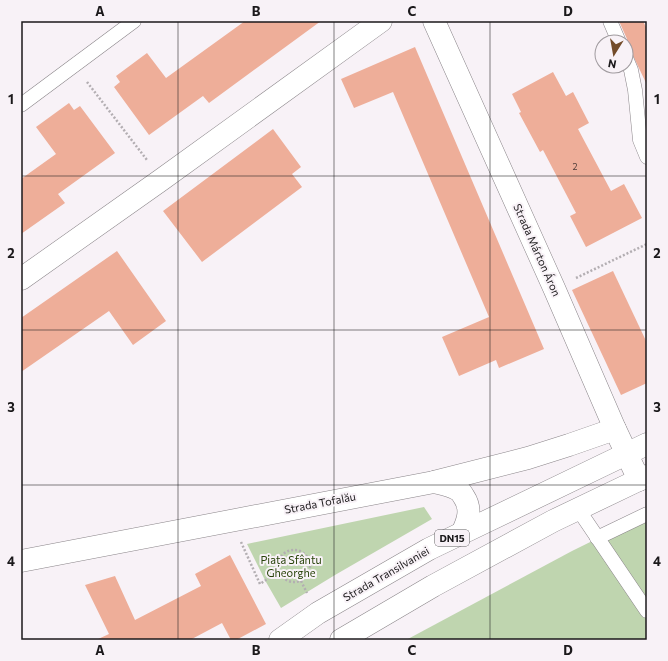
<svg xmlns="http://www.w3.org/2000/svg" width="668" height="661" font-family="Commissioner,sans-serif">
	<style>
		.green { fill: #bfd5af }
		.building { fill: #eeae99 }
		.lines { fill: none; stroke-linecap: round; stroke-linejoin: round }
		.lane-casing { stroke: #8a8589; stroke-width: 15 }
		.street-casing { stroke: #8a8589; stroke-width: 23 }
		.secondary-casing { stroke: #8a8589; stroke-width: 23 }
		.primary-casing { stroke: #8a8589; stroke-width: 23 }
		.path { stroke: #b3aeb2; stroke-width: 2.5; stroke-dasharray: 2 2; stroke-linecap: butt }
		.lane { stroke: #fff; stroke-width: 14 }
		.street { stroke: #fff; stroke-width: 22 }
		.secondary { stroke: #fff; stroke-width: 22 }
		.primary { stroke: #fff; stroke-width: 22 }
		.grid { fill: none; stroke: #1b191b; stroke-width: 1; stroke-opacity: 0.55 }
		.labels { text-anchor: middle; stroke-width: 4; stroke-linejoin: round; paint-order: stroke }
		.number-label { font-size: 9px; fill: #503e3a }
		.shield { fill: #f8f2f7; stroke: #5d5a5d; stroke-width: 1 }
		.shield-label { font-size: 10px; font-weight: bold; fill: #1b191b }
		.street-label { font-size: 11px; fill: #1b191b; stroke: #f8f2f7 }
		.park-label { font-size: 11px; fill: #284309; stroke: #f8f2f7 }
		.neatline { fill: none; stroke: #1b191b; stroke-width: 1.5 }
		.grid-label { font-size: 13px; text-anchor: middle; font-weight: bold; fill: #1b191b }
	</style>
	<rect width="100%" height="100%" fill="#f8f2f7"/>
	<g class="green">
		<path d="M 424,507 L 432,519 L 335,575 L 281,608 L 266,582 L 247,544 Z"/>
		<path d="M 647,514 L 647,640 L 406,640 L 572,551 Z"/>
	</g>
	<g class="building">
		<path d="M 245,21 L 321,21 L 209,103 L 203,96 L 149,135 L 114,87 L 120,82 L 116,76 L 147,53 L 166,78 Z"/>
		<path d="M 619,21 L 643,21 L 647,29 L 647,85 L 627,43 L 627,39 Z"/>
		<path d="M 415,47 L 544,349 L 499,368 L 496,360 L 459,376 L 442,337 L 489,317 L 393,92 L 354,108 L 341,79 Z"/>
		<path d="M 553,72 L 566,96 L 573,92 L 589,123 L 578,129 L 611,191 L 624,184 L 642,218 L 586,247 L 570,216 L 576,213 L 543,150 L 540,152 L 519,113 L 521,112 L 512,94 Z"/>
		<path d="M 69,103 L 74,110 L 80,106 L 115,153 L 58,194 L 65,203 L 21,234 L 21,179 L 56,154 L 36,127 Z"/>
		<path d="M 273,129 L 301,167 L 292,174 L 302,187 L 202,262 L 163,211 Z"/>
		<path d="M 117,251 L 166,321 L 133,345 L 109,311 L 21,372 L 21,318 Z"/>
		<path d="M 613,271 L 647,343 L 647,383 L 621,395 L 572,290 Z"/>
		<path d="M 230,555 L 266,624 L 236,640 L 231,640 L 222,623 L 190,640 L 96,640 L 109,634 L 85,585 L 115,576 L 135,620 L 201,586 L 195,574 Z"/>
	</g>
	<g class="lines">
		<g class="lane-casing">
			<g id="lane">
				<path d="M 610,21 L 619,42"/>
				<path d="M 626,58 L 631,70 L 635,90 L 640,140 L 647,157"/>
				<path d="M 21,105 L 134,21"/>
				<path d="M 578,509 L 647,611"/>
				<path d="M 597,538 L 647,514"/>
			</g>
		</g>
		<g class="street-casing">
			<g id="street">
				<path d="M 434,21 L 554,288 L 615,429"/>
				<path d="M 21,279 L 161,180 L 381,21"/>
			</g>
		</g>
		<g class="secondary-casing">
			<path id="secondary" d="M 21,561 L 434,482 L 528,458 L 569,445 L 615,429 L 639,480"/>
		</g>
		<g class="primary-casing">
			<g id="primary">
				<path d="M 434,482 C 442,484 451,485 458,490 C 461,491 462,494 464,497 C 472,509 468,521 462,533"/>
				<path d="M 280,640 L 318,613 L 429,549 L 647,444"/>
				<path d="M 341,640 L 433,586 L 553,521 L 647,476"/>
			</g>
		</g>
		<g class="path">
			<path d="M 87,82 L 147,160"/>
			<path d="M 576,278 L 647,244"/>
			<path d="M 241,542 L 260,584 L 279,571"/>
			<circle cx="294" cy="566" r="16"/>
			<path d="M 301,581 L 307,593"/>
		</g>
		<use href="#lane" class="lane"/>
		<use href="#street" class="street"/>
		<use href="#secondary" class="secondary"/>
		<use href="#primary" class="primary"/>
	</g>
	<path class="grid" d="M 178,21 L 178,640M 334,21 L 334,640M 490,21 L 490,640M 21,176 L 647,176M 21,330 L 647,330M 21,485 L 647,485"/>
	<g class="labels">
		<g class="number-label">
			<text x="575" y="170">2</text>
		</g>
		<rect class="shield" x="435" y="530" width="34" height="16" rx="3"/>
		<g class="shield-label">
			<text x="452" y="542">DN15</text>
		</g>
		<g class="street-label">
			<text transform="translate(537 250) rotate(66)" y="4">Strada Márton Áron</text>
			<text transform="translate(320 503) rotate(-11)" y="4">Strada Tofalău</text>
			<text transform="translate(386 574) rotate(-30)" y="4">Strada Transilvaniei</text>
		</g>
		<g class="park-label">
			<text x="291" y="564">Piața Sfântu<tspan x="291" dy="13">Gheorghe</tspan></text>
		</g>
	</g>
	<rect width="668" height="661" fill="none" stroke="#f8f2f7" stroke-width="44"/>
	<g transform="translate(614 54) rotate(191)"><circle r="19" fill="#f8f2f7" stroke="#a09b9f"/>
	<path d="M0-3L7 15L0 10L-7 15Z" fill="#734c2a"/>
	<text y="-6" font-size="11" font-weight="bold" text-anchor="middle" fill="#1b191b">N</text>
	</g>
	<rect x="22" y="22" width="624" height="617" class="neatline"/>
	<g class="grid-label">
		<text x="100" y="16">A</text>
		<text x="256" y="16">B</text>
		<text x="412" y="16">C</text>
		<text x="568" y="16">D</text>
		<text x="11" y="104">1</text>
		<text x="657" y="104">1</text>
		<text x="11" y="258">2</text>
		<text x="657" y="258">2</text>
		<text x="11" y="412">3</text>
		<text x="657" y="412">3</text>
		<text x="11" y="566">4</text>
		<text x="657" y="566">4</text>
		<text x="100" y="655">A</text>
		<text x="256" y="655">B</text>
		<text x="412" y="655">C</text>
		<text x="568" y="655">D</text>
	</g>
</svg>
